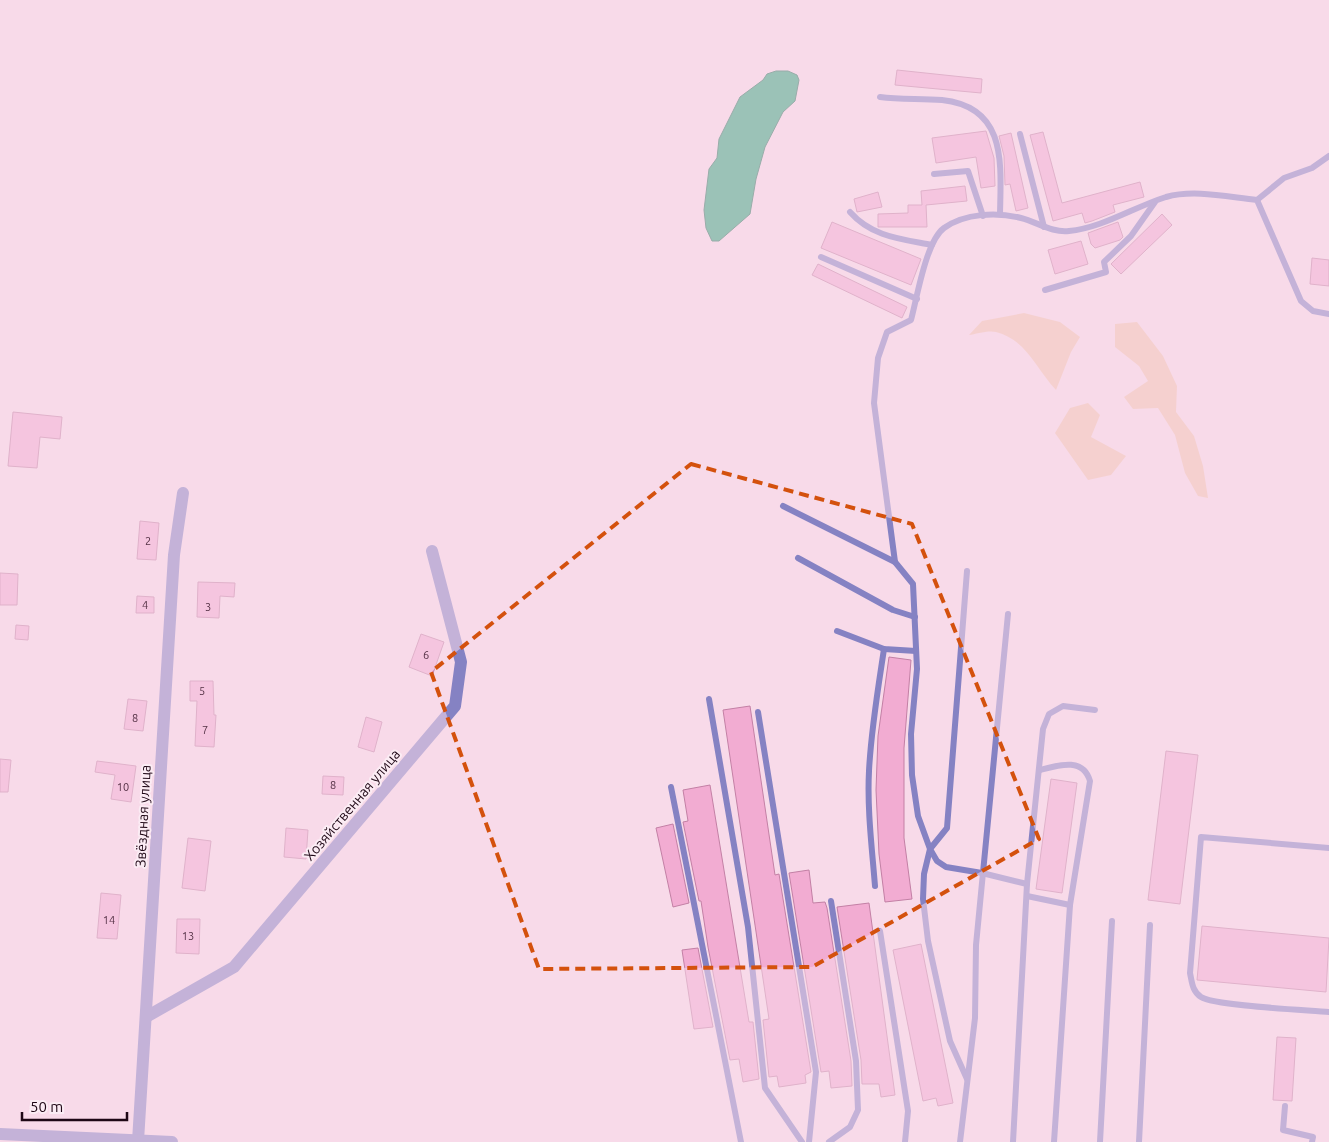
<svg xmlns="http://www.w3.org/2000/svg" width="1329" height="1142" font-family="Ubuntu,sans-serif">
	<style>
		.green { fill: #f2c4b0 }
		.water { fill: #2ba47b; stroke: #27755c }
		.building { fill: #f2acd2; stroke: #c380a5 }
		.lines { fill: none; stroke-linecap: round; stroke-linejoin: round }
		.service { stroke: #8582c3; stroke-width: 6 }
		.minor { stroke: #8582c3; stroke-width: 12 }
		.tertiary { stroke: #8582c3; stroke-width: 12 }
		.marked { fill: none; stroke: #d4510d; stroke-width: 4; stroke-dasharray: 10 6; stroke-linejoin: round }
		.labels { text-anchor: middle; stroke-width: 4; stroke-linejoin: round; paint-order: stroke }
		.number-label { font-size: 11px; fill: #533044 }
		.street-label { font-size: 14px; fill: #1e0715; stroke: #fbecf4 }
	</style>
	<rect width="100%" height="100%" fill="#f8dae9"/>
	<g class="green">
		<path d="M 1024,313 L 1060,322 L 1080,337 L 1071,352 L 1056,390 C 1036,369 1027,340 996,332 C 988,330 976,334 969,335 L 982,321 Z"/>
		<path d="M 1137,322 L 1163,356 L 1177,386 L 1176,412 L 1194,436 L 1203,466 L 1208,498 L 1198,496 L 1185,473 L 1175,435 L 1158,408 L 1133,409 L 1124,397 L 1148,381 L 1139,366 L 1115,347 L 1115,324 Z"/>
		<path d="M 1088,403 L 1100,415 L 1091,437 L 1126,456 L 1111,475 L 1088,480 L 1055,433 L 1070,408 Z"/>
	</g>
	<path class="water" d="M 776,71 L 788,71 L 797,75 L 799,80 L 795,101 L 783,112 L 765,147 L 756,179 L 750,214 L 719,241 L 712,241 L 706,228 L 704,210 L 709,169 L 717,158 L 719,139 L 740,97 L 763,80 L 767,74 Z"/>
	<g class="building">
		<path d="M 897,70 L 982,79 L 981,93 L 895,85 Z"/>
		<path d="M 986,131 L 994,158 L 995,186 L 981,188 L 976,157 L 936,163 L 932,138 Z"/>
		<path d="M 1043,132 L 1062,203 L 1140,182 L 1144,197 L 1113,205 L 1115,212 L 1092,221 L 1085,223 L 1082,213 L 1053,221 L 1030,135 Z"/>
		<path d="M 1011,133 L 1028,208 L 1016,211 L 1010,184 L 1005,185 L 1004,156 L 999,136 Z"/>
		<path d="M 965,186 L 967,201 L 926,205 L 927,227 L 878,227 L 878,214 L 908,213 L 908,205 L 922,205 L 921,191 Z"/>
		<path d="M 878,192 L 882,207 L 857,212 L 854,199 Z"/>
		<path d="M 1162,214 L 1172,225 L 1121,274 L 1111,264 Z"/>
		<path d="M 832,222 L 921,259 L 911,285 L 821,248 Z"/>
		<path d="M 1118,222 L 1123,237 L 1120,240 L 1095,248 L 1091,244 L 1088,233 Z"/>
		<path d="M 1081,241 L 1088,264 L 1055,274 L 1048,250 Z"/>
		<path d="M 1312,258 L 1329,260 L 1329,286 L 1310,284 Z"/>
		<path d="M 818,264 L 907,307 L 902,318 L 812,275 Z"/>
		<path d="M 13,412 L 62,417 L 60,439 L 40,437 L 37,468 L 8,466 Z"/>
		<path d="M 140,521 L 159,523 L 156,560 L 137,559 Z"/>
		<path d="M 0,573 L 18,574 L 17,605 L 0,605 Z"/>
		<path d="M 198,582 L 235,583 L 234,597 L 220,596 L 219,618 L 197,617 Z"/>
		<path d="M 137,596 L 154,597 L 154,613 L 136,613 Z"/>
		<path d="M 16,625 L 29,626 L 28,640 L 15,639 Z"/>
		<path d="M 421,634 L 444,642 L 432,676 L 409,667 Z"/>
		<path d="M 889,657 L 911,660 L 904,748 L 904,838 L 912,899 L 885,902 L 879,854 L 876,790 L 878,736 Z"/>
		<path d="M 190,681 L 213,681 L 214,715 L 216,715 L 214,747 L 195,746 L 197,701 L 190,701 Z"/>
		<path d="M 128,699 L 147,701 L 143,731 L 124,729 Z"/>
		<path d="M 750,706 L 775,875 L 779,874 L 811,1072 L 805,1075 L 806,1083 L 779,1087 L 777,1076 L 769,1077 L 763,1020 L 769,1019 L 723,710 Z"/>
		<path d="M 366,717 L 382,722 L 374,752 L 358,747 Z"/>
		<path d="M 1166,751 L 1198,755 L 1180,904 L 1148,900 Z"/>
		<path d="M 0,759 L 11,760 L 8,792 L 0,792 Z"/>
		<path d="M 97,761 L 136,766 L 131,802 L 111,799 L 115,775 L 95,772 Z"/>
		<path d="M 323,776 L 344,777 L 343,795 L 322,794 Z"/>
		<path d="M 1051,779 L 1077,783 L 1062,893 L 1036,889 Z"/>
		<path d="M 710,785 L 749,1022 L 753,1022 L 759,1079 L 743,1082 L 739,1059 L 730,1060 L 708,947 L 701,901 L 699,901 L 683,822 L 688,821 L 683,790 Z"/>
		<path d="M 673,824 L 689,903 L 673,907 L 656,828 Z"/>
		<path d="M 286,828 L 308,830 L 306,859 L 284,857 Z"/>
		<path d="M 188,838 L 211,841 L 205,891 L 182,888 Z"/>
		<path d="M 809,870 L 813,903 L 825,902 L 827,908 L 851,1061 L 852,1086 L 831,1088 L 829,1071 L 821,1072 L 789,873 Z"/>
		<path d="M 101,893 L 121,895 L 117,939 L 97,938 Z"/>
		<path d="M 869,903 L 895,1095 L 881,1097 L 879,1084 L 862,1084 L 861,1060 L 837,907 Z"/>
		<path d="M 177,919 L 200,919 L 199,954 L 176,953 Z"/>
		<path d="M 1202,926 L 1329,938 L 1326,992 L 1197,980 Z"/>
		<path d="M 921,944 L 953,1103 L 938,1106 L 936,1098 L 923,1101 L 893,950 Z"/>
		<path d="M 698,948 L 713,1027 L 694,1029 L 682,950 Z"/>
		<path d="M 1277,1037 L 1296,1038 L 1292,1101 L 1273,1100 Z"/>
	</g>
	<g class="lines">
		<g class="service">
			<path d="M 880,97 C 901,100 921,98 942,100 C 1007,107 1001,163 1000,214"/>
			<path d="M 1020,134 L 1044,227"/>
			<path d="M 934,174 L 968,171 L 983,216"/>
			<path d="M 1257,200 L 1284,178 L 1312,168 L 1329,156"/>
			<path d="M 850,212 C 872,237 901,239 932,245"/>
			<path d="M 821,257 L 917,299"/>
			<path d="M 1045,290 L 1106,272 L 1104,262 L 1131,236 L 1155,202"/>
			<path d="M 783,506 L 895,562"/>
			<path d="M 798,558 L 893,610 L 915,617"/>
			<path d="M 967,571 L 947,828 L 930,849 L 924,874 L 923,899 L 928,941 L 950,1041 L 967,1079"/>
			<path d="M 837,631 L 884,649 L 916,651"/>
			<path d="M 709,699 L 748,927 L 765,1088 L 802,1142"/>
			<path d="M 758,712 L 816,1072 L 809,1142"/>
			<path d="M 1040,770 C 1059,765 1083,757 1090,781 L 1070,905"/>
			<path d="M 671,787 L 741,1142"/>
			<path d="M 1329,848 L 1201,837 L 1190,973 C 1192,982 1192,991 1201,997 C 1215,1006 1307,1010 1329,1012"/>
			<path d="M 1027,884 L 982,873 L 946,867 L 937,861 L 930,849 L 918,816 L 912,775 L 911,734 L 917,669 L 913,584 L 895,562 L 874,403 L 878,358 L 887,332 L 911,320 C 917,298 926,241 944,228 C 965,213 997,212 1021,218 C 1037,222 1052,233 1069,231 C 1102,228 1134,207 1166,197 C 1194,189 1228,197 1257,200 L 1301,301 L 1313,311 L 1329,314"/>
			<path d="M 875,886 C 872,848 867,809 869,771 C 871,730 878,689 884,649"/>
			<path d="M 1027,896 L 1070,905 L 1054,1142"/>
			<path d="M 880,931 L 908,1111 L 905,1142"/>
			<path d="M 1285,1106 L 1283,1130 L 1313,1137 L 1312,1142"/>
			<path d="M 829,1142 L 850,1127 L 858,1110 L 856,1061 L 831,901"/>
			<path d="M 960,1142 L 975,1018 L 976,945 L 1008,614"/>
			<path d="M 1013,1142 L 1027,884 L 1043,729 L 1049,714 L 1063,706 L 1095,710"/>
			<path d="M 1100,1142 L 1112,921"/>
			<path d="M 1139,1142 L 1150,925"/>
		</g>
		<g class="minor">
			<path d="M 146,1017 L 234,967 L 455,706 L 461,662 L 432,551"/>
			<path d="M 138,1141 L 174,555 L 183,493"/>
		</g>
		<path class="tertiary" d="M 0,1134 L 172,1142"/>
	</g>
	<path d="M0 0H1329V1142H0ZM 691,464 L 912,524 L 1039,839 L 812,967 L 539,969 L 431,672 Z" fill="#f8dae9" fill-opacity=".55" fill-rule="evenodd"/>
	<path class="marked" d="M 691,464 L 912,524 L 1039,839 L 812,967 L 539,969 L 431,672 Z"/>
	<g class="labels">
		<g class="number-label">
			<text x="148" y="545">2</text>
			<text x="145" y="609">4</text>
			<text x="208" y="611">3</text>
			<text x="426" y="659">6</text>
			<text x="202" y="695">5</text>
			<text x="135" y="722">8</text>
			<text x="205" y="734">7</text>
			<text x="333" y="789">8</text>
			<text x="123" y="791">10</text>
			<text x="109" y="924">14</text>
			<text x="188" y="940">13</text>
		</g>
		<g class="street-label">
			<text transform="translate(352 805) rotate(-50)" y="5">Хозяйственная улица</text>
			<text transform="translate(143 816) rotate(-87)" y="5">Звёздная улица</text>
		</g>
	</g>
	<path d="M22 1112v8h105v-8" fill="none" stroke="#1e0715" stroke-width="2.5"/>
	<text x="30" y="1112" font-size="15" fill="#1e0715" stroke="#fbecf4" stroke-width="4" paint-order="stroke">50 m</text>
</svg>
